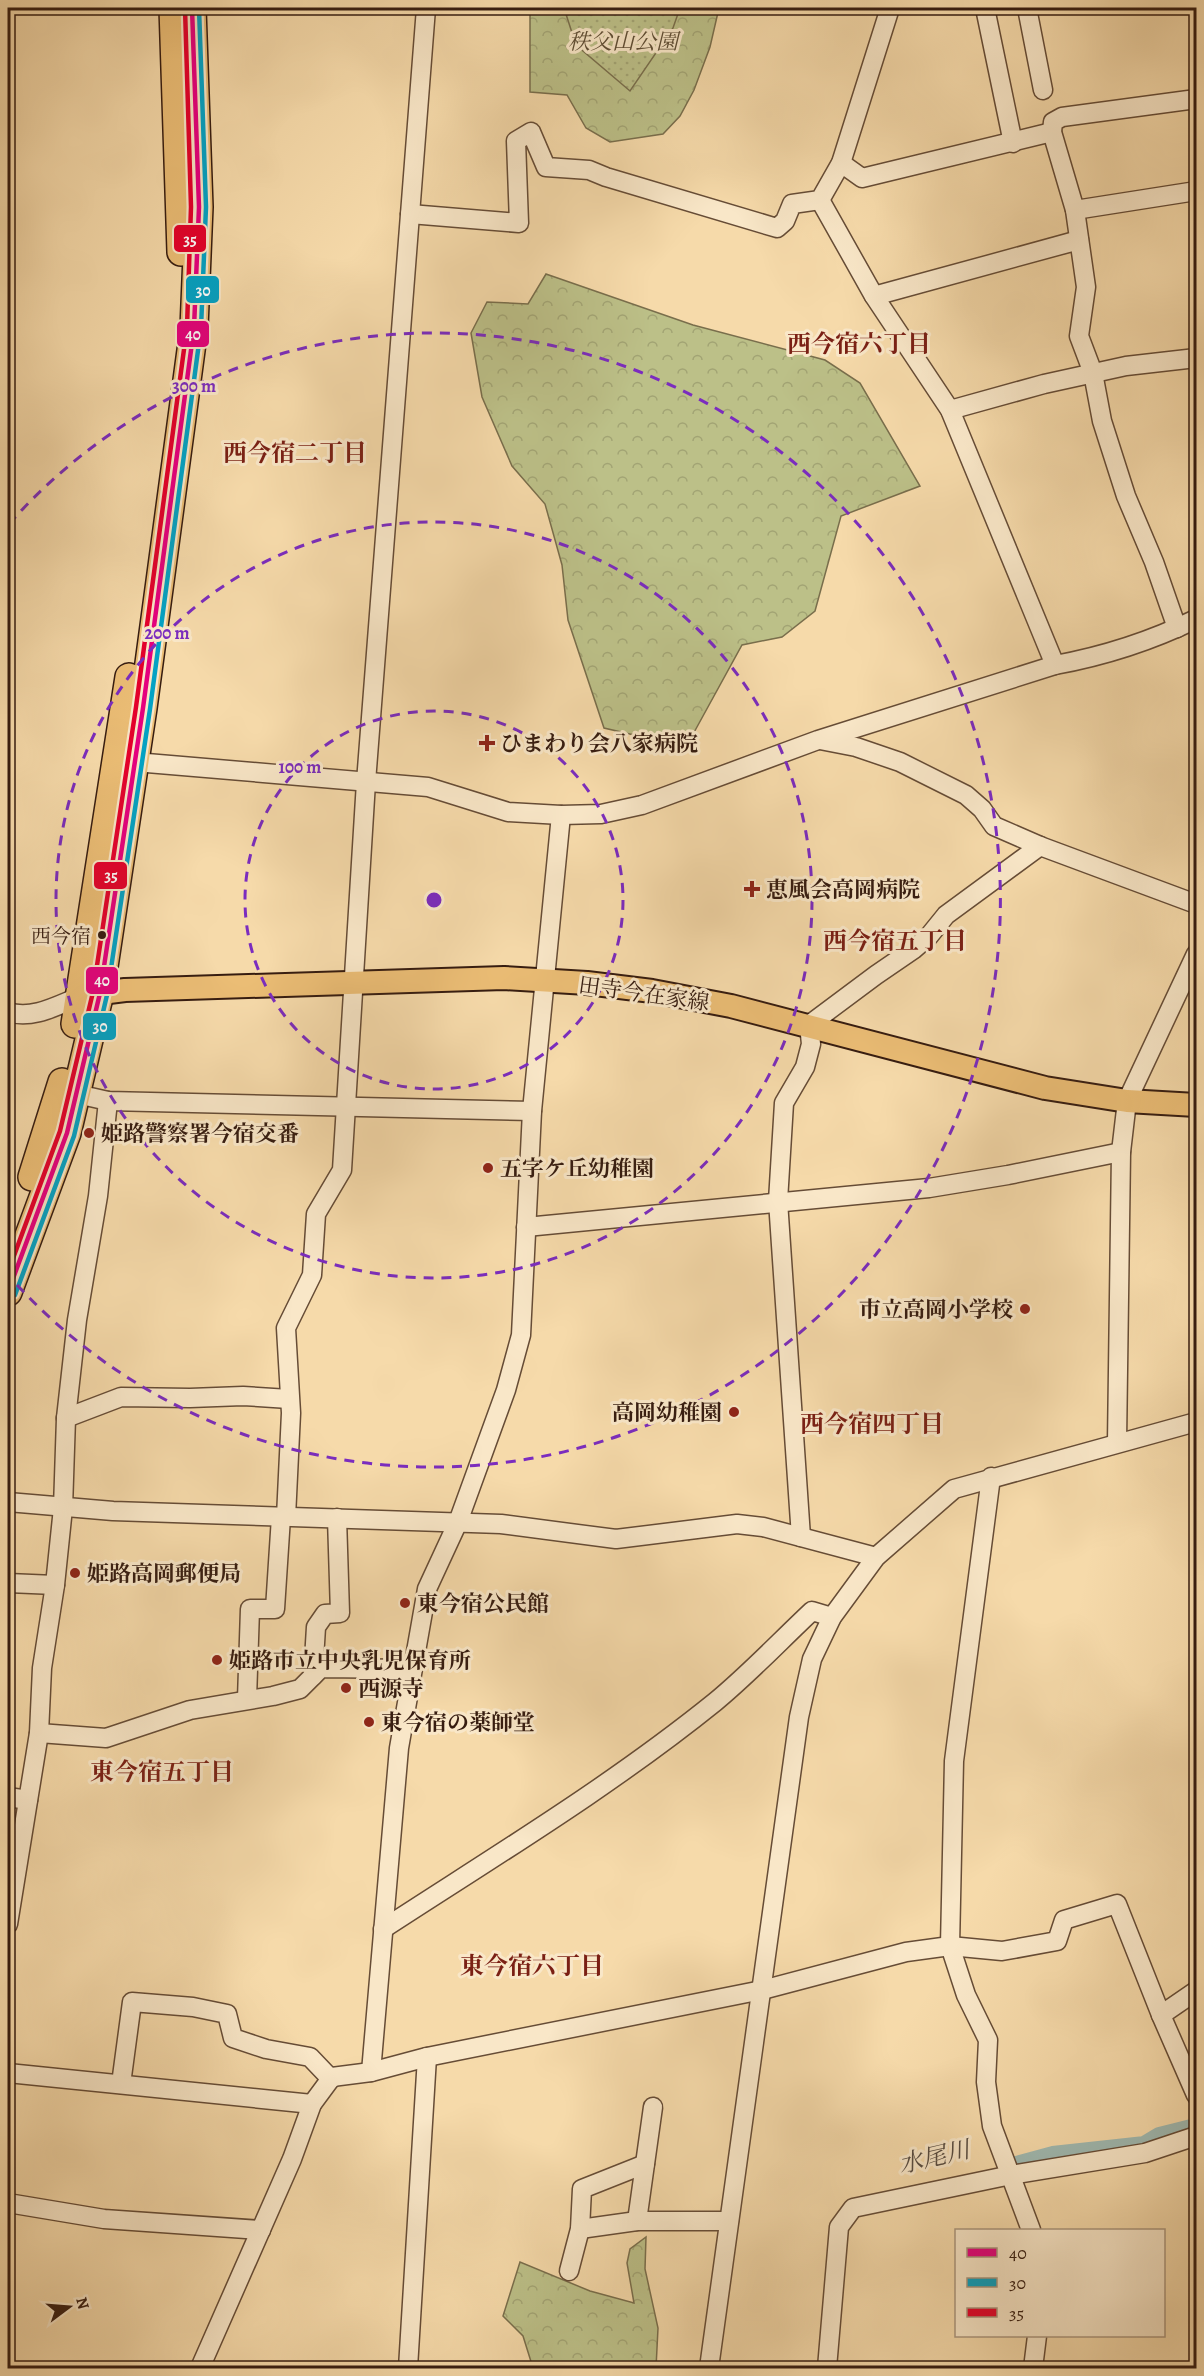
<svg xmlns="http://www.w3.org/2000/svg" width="1204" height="2376" font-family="Alegreya,'Noto Serif JP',serif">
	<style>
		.forest { fill: url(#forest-crowns); stroke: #796e4c; stroke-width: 1.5 }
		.park { fill: url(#park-dots); stroke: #796e4c; stroke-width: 1.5 }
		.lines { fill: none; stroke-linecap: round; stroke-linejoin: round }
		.river { stroke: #9fb9b1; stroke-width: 22 }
		.minor-casing { stroke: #664c36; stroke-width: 21 }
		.major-casing { stroke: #361c10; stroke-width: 26 }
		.highway-casing { stroke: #361c10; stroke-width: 30 }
		.minor { stroke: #f9e7c8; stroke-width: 18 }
		.major { stroke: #ebbd75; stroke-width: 22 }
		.highway { stroke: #ebbd75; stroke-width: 27 }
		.bus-1-casing { stroke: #f9e7c8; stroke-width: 9 }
		.bus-2-casing { stroke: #f9e7c8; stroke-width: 9 }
		.bus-3-casing { stroke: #f9e7c8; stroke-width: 9 }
		.bus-1 { stroke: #e5007d; stroke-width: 4.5 }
		.bus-2 { stroke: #03a2c4; stroke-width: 4.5 }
		.bus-3 { stroke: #e4002b; stroke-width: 4.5 }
		.ring { fill: none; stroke: #7b2cbf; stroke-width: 3; stroke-dasharray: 10 8 }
		.poi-dot { fill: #8f2418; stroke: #f9e7c8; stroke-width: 2 }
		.bus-dot { fill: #361c10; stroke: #f9e7c8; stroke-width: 2 }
		.labels { text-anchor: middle; stroke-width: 6; stroke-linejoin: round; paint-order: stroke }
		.bus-label { font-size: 20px; fill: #361c10; stroke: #f9e7c8; text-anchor: end }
		.park-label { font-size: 22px; font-style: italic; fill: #5e4d34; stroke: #f9e7c8 }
		.poi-label { font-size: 22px; font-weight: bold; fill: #361c10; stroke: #f9e7c8; text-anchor: start }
		.street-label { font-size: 22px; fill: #361c10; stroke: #f9e7c8 }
		.neighbourhood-label { font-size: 24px; font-weight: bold; fill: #7a1f14; stroke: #f9e7c8 }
		.water-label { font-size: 24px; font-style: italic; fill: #564b40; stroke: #f9e7c8 }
		.centre { fill: #7b2cbf; stroke: #f9e7c8; stroke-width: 3 }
		.ring-label { font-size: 18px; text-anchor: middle; font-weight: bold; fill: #7b2cbf; stroke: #f9e7c8; stroke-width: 6; stroke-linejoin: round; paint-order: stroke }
		.line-badge { stroke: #f9e7c8; stroke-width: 2 }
		.badge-label { font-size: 16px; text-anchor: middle; font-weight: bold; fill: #fff }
	</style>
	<defs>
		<pattern id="forest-crowns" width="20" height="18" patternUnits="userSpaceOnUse" patternTransform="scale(1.5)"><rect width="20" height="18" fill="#bcc088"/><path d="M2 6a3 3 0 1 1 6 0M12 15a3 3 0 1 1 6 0" fill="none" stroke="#a2a474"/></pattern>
		<pattern id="park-dots" width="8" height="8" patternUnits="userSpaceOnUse" patternTransform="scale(1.5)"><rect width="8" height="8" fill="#bcc088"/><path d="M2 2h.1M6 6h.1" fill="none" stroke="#a2a474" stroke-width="1.8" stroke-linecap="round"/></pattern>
	</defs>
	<rect width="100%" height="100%" fill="#f6daaa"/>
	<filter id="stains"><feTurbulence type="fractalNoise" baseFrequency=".00333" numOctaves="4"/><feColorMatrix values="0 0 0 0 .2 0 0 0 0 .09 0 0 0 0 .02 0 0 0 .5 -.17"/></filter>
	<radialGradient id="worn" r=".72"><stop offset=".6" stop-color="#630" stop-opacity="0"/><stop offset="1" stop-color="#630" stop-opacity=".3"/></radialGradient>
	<g class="forest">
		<path d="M 530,8 L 719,8 L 710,47 L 694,90 L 680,116 L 663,134 L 610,142 L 586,128 L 567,95 L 530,92 Z"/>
		<path d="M 546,274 L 693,325 L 825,360 L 860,383 L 920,486 L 841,516 L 815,611 L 782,637 L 742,645 L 686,747 L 604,728 L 568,620 L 562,565 L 545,504 L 512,466 L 482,397 L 471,333 L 487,302 L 528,304 Z"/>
		<path d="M 646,2237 L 645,2269 L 658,2328 L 656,2368 L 533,2368 L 523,2336 L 503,2316 L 520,2262 L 590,2291 L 634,2303 L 627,2263 L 630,2249 Z"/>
	</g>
	<path class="park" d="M 564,8 L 680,8 L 673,28 L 630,91 L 576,45 Z"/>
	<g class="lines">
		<path class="river" d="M 1009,2169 L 1053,2157 L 1145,2147 L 1160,2138 L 1196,2129"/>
		<g class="minor-casing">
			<g id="minor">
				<path d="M 985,8 L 1013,143"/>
				<path d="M 1027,8 L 1043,90"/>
				<path d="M 841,163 L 862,178 L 1052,132"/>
				<path d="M 820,200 L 874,296 L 950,410 L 1055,665"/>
				<path d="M 1075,210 L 1196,191"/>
				<path d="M 410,214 L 519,223 L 516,141 L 531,132 L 546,167 L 589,170 L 606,177 L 777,228 L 785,221 L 792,204 L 820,200 L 841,163 L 890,8"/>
				<path d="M 874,296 L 1079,240"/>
				<path d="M 950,410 L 1044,384 L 1126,366 L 1196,358"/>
				<path d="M 1177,628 L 1154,562 L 1126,496 L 1102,421 L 1093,373 L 1079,336 L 1086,287 L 1075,210 L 1052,132 L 1053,122 L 1062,117 L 1196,99"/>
				<path d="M 820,740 L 856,747 L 900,762 L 966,795 L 982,809 L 994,826 L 1040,846 L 1196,904"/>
				<path d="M 135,762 L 428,787 L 508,812 L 561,815 L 601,814 L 642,805 L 818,740 L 1055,665 C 1104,656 1151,641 1196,619"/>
				<path d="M 8,1012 C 33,1020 58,1005 81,996"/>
				<path d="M 77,1094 L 108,1101 L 532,1111"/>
				<path d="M 526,1227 L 929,1188 L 1008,1175 L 1121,1152"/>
				<path d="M 66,1418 L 121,1397 L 190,1398 L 243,1396 L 289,1399"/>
				<path d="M 1117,1443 L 1121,1152 L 1127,1101 L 1196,954"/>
				<path d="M 991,1477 L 954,1761 L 950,1946 L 966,1995 L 988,2040 L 986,2082 L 992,2126 L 1031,2230"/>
				<path d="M 8,1502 L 113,1511 L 501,1524 L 616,1539 L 737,1524 L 763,1527 L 876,1557"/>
				<path d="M 286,1517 L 291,1413 L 286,1328 L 312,1275 L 316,1214 L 342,1170 L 366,782 L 426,8"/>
				<path d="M 801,1537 L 778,1201 L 784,1103 L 805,1067 L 811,1044 L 809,1025 L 876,975 L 914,949 L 929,936 L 946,915 L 1040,846"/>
				<path d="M 8,1583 L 55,1585"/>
				<path d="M 313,1676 L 316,1627 L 325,1614 L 340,1613 L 337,1518"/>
				<path d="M 247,1699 L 250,1609 L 275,1609 L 281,1517"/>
				<path d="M 39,1733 L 106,1738 L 190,1710 L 273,1696 L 300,1689 L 321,1668 L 412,1669"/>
				<path d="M 8,1797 L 28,1800"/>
				<path d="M 8,1924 L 39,1733 L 42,1668 L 55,1585 L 63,1508 L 66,1418 L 77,1320 L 98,1196 L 108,1101"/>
				<path d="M 383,1929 C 495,1856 611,1786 715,1702 C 749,1674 780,1641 812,1611 L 832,1617"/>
				<path d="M 1161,2015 L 1196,1991"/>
				<path d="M 371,2072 L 399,1748 L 427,1589 L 458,1522 L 506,1390 L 521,1335 L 532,1111 L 561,815"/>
				<path d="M 8,2073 L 312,2104"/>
				<path d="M 121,2084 L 132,2002 L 193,2007 L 227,2014 L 233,2038 L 266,2049 L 310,2057 L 331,2079"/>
				<path d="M 8,2203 L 104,2219 L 261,2230"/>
				<path d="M 637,2221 L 653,2107"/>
				<path d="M 580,2229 L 637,2221 L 729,2221"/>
				<path d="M 569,2271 L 580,2229 L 582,2189 L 645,2164"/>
				<path d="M 200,2368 L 292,2159 L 312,2104 L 332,2077 L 371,2072 L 427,2057 L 762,1990 L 906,1952 L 950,1946 L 1002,1951 L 1057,1941 L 1064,1920 L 1117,1904 L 1161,2015 L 1196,2095"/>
				<path d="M 408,2368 L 427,2057"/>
				<path d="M 709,2368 L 799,1717 L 812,1659 L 832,1617 L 876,1557 L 954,1489 L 1196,1422"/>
				<path d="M 827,2368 L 839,2227 L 853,2208 L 1011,2175 L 1145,2153 L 1196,2136"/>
				<path d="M 1033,2368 L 1037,2336"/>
			</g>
		</g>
		<g class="major-casing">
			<path id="major" d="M 85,995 L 125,990 L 504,978 L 587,983 L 652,991 L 731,1006 L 1045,1088 L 1127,1101 L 1196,1105"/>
		</g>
		<g class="highway-casing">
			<g id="highway">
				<path d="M 173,8 L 181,252"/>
				<path d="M 75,1024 L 129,677"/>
				<path d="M 32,1177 L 62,1082"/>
				<path d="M 8,1292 L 67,1133 L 100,993 L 143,708 L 194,328 L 199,207 L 192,8"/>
			</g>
		</g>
		<use href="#minor" class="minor"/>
		<use href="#major" class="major"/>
		<use href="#highway" class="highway"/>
		<g class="bus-1-casing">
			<path id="bus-1" d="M 8,1292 L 67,1133 L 100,993 L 143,708 L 194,328 L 199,207 L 192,8"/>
		</g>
		<g class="bus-2-casing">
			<path id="bus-2" d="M 15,1295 L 74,1136 L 107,995 L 150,709 L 201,328 L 206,207 L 199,8"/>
		</g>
		<g class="bus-3-casing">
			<path id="bus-3" d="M 8,1272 L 60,1131 L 93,992 L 136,707 L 187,327 L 191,207 L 185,8"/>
		</g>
		<use href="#bus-1" class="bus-1"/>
		<use href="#bus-2" class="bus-2"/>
		<use href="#bus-3" class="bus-3"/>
	</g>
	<g class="ring">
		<circle cx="434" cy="900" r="189"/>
		<circle cx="434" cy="900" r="378"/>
		<path d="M9 524A567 567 0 1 1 9 1276"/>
	</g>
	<g class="poi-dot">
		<path d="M484 734h6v6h6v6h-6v6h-6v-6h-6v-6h6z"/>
		<path d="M749 880h6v6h6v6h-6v6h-6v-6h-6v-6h6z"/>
		<circle cx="89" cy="1133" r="6"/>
		<circle cx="488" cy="1168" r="6"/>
		<circle cx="1025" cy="1309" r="6"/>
		<circle cx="734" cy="1412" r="6"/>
		<circle cx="75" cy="1573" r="6"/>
		<circle cx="405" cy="1603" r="6"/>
		<circle cx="217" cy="1660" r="6"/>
		<circle cx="346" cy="1688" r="6"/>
		<circle cx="369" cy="1722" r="6"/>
	</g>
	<circle class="bus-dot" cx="102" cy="935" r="5"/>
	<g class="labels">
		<g class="bus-label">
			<text x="91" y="943">西今宿</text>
		</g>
		<g class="park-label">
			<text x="623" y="49">秩父山公園</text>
		</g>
		<g class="poi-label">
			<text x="500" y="751">ひまわり会八家病院</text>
			<text x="766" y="897">恵風会高岡病院</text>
			<text x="101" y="1141">姫路警察署今宿交番</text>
			<text x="500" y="1176">五字ケ丘幼稚園</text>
			<text x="1013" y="1317" text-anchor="end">市立高岡小学校</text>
			<text x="722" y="1420" text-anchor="end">高岡幼稚園</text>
			<text x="87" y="1581">姫路高岡郵便局</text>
			<text x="417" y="1611">東今宿公民館</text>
			<text x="229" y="1668">姫路市立中央乳児保育所</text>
			<text x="358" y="1696">西源寺</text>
			<text x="381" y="1730">東今宿の薬師堂</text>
		</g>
		<g class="street-label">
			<text transform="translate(644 993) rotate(8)" y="8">田寺今在家線</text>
		</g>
		<g class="neighbourhood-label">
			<text x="859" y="352">西今宿六丁目</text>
			<text x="295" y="461">西今宿二丁目</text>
			<text x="895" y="949">西今宿五丁目</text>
			<text x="872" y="1432">西今宿四丁目</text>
			<text x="162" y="1780">東今宿五丁目</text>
			<text x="532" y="1974">東今宿六丁目</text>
		</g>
		<g class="water-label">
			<text transform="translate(934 2157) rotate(-13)" y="8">水尾川</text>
		</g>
	</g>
	<circle cx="434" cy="900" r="9" class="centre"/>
	<g class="ring-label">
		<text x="194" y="392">300 m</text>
		<text x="167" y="639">200 m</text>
		<text x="300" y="773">100 m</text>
	</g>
	<g class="line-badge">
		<rect x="173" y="224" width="34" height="29" rx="6" fill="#e4002b"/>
		<rect x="185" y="275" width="35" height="29" rx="6" fill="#03a2c4"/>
		<rect x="176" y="320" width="34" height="28" rx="6" fill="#e5007d"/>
		<rect x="93" y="861" width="35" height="29" rx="6" fill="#e4002b"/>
		<rect x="85" y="966" width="34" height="29" rx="6" fill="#e5007d"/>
		<rect x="82" y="1012" width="35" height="29" rx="6" fill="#03a2c4"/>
	</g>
	<g class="badge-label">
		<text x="190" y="245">35</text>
		<text x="203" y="296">30</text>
		<text x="193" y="340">40</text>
		<text x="111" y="881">35</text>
		<text x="102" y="986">40</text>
		<text x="100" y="1032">30</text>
	</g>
	<rect width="1204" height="2376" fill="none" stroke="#f6daaa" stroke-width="30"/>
	<rect x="9" y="9" width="1186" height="2358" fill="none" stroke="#361c10" stroke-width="3"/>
	<rect x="15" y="15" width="1174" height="2346" fill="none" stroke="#361c10" stroke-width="1.5"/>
	<rect x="955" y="2229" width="210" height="108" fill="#f9e7c8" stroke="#ab967e" stroke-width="1.5"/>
	<rect x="967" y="2248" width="30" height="9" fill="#e5007d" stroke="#ab967e" stroke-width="1.5"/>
	<text x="1009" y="2259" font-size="18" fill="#361c10">40</text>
	<rect x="967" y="2278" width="30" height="9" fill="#03a2c4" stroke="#ab967e" stroke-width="1.5"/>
	<text x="1009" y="2289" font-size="18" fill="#361c10">30</text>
	<rect x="967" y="2308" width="30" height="9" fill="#e4002b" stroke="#ab967e" stroke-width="1.5"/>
	<text x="1009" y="2319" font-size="18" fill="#361c10">35</text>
	<g transform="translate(69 2307) rotate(74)" stroke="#f9e7c8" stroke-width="4.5" paint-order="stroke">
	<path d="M0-4.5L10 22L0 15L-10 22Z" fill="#361c10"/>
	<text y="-9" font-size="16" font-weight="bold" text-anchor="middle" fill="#361c10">N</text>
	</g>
	<rect width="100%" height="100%" filter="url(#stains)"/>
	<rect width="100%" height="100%" fill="url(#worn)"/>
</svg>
